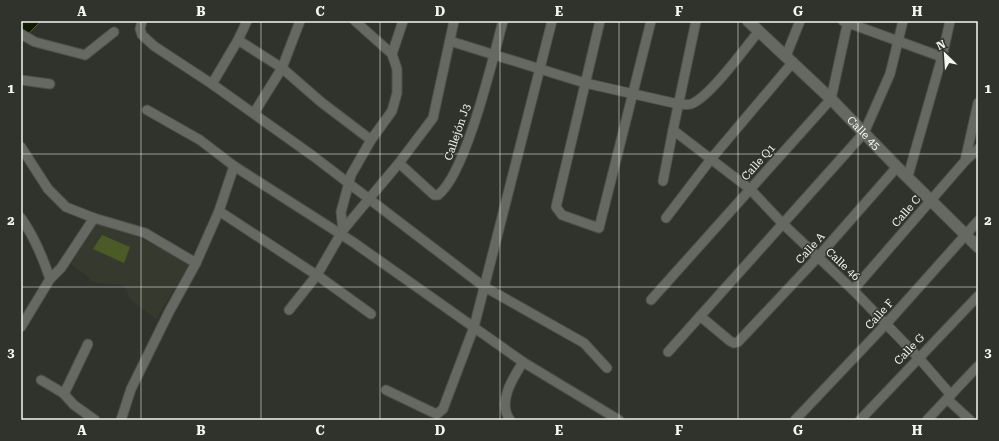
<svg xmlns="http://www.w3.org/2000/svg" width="999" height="441" font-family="'Roboto Serif',serif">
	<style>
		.built { fill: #363a2e }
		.green { fill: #4b5a27 }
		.water { fill: #121903; stroke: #565b4a }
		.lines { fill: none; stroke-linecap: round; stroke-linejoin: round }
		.minor-casing { stroke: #4d4f49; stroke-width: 11 }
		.tertiary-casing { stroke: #4d4f49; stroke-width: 13 }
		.minor { stroke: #666962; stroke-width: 9 }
		.tertiary { stroke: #666962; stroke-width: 11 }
		.grid { fill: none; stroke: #f4f6f1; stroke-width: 1; stroke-opacity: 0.55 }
		.labels { text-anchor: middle; stroke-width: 3; stroke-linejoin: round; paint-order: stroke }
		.street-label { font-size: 11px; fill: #f4f6f1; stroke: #30322c }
		.neatline { fill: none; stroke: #f4f6f1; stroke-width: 1.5 }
		.grid-label { font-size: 13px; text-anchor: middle; font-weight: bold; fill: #f4f6f1 }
	</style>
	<rect width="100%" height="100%" fill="#30322c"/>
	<path class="built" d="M 97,223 L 134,235 L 190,263 L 156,319 L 131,300 L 123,285 L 92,282 L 86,275 L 71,264 Z"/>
	<path class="green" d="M 102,235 L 130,247 L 124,263 L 93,249 Z"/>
	<path class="water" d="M 21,21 L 41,21 L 24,38 L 21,36 Z"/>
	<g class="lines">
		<g class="minor-casing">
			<g id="minor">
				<path d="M 142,21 L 140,29 L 142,35 L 154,46 L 212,84 L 313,156 L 483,286 L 584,343 L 607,368"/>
				<path d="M 600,21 L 556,207 L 562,215 L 599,228 L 651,21"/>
				<path d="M 696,21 L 673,130 L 750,189 L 783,224 L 853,290 L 918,357 L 951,395"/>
				<path d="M 843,21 L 942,57"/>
				<path d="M 21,34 L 35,42 L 85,55 L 114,32"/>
				<path d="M 238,40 L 282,68 L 321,102 L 371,140"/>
				<path d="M 450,41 L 585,83 L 678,104 C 682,104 687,105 691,104 C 709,98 745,48 759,31"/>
				<path d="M 392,54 L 403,21"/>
				<path d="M 786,56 L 800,21"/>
				<path d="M 21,80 L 50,84"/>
				<path d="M 212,84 L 238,40 L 247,21"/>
				<path d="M 147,110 L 200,140 L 234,166 L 353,242 L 523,362 L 619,420"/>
				<path d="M 254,113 L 282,68 L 300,21"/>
				<path d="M 21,147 L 48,189 L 66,207 L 94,218 L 145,233 L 196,263"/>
				<path d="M 965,161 L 978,103"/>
				<path d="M 399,163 L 434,195 L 438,195 C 466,174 493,58 503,21"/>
				<path d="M 908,176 L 942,57 L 950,21"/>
				<path d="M 663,181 L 673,130"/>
				<path d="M 219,211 L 321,278 L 371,314"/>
				<path d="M 21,218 C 34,236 43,258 50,279 L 21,327"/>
				<path d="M 666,218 L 711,159 L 793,62"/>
				<path d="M 343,230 L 341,212 L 351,175 L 371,140 L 392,111 L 397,93 L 397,69 L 392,54 L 355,21"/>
				<path d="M 50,279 L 61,268 L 94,218"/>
				<path d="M 853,290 L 965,161 L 978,149"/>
				<path d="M 651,300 L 831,99 L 848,21"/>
				<path d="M 289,310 L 317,275 L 343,230 L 399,163 L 433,118 L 454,21"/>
				<path d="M 700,316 L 730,341 L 734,343 L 738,342 L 818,257 L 897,167"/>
				<path d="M 668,352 L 864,133 L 890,74 L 903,21"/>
				<path d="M 41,380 L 63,393 L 74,405 L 95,420"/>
				<path d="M 386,390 L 432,412 L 437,414 L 443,409 L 474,327 L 552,21"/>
				<path d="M 64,394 L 88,344"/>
				<path d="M 947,399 L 970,420"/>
				<path d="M 121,420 L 131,389 L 169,312 L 196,263 L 219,211 L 234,166"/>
				<path d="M 510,420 C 497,402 513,378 523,362"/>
				<path d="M 795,420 L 886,324 L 978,221"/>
				<path d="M 860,420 L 978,296"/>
				<path d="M 927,420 L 978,366"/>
			</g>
		</g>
		<g class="tertiary-casing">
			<g id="tertiary">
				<path id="s1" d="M 748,21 L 831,99 L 897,167 L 978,247"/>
			</g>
		</g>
		<use href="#minor" class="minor"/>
		<use href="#tertiary" class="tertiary"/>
	</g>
	<path class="grid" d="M 141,21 L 141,420M 261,21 L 261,420M 380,21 L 380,420M 500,21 L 500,420M 619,21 L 619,420M 738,21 L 738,420M 858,21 L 858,420M 21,154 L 978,154M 21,287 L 978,287"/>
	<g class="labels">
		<g class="street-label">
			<text transform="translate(457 132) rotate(-71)" y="4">Callejón J3</text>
			<text dy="4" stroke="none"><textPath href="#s1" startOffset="161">Calle 45</textPath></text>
			<text transform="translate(758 162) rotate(-48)" y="4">Calle Q1</text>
			<text transform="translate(906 211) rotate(-49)" y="4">Calle C</text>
			<text transform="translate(810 248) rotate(-48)" y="4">Calle A</text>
			<text transform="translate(843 264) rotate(43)" y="4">Calle 46</text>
			<text transform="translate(879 314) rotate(-48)" y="4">Calle F</text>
			<text transform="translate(909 349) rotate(-46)" y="4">Calle G</text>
		</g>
	</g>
	<rect width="999" height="441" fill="none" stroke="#30322c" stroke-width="44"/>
	<g transform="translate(945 54) rotate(335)" stroke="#30322c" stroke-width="3" paint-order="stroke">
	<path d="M0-3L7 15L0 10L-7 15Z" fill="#f4f6f1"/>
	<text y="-6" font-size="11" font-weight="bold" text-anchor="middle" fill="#f4f6f1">N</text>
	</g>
	<rect x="22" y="22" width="955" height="397" class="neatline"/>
	<g class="grid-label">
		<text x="82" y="16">A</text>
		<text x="201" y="16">B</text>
		<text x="320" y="16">C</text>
		<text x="440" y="16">D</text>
		<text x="559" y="16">E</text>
		<text x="679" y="16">F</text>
		<text x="798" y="16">G</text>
		<text x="917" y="16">H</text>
		<text x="11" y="93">1</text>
		<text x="988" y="93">1</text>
		<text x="11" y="225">2</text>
		<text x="988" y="225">2</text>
		<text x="11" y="357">3</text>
		<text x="988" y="357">3</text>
		<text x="82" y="435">A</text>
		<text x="201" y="435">B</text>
		<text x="320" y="435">C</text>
		<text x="440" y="435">D</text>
		<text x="559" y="435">E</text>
		<text x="679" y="435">F</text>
		<text x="798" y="435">G</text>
		<text x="917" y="435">H</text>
	</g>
</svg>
